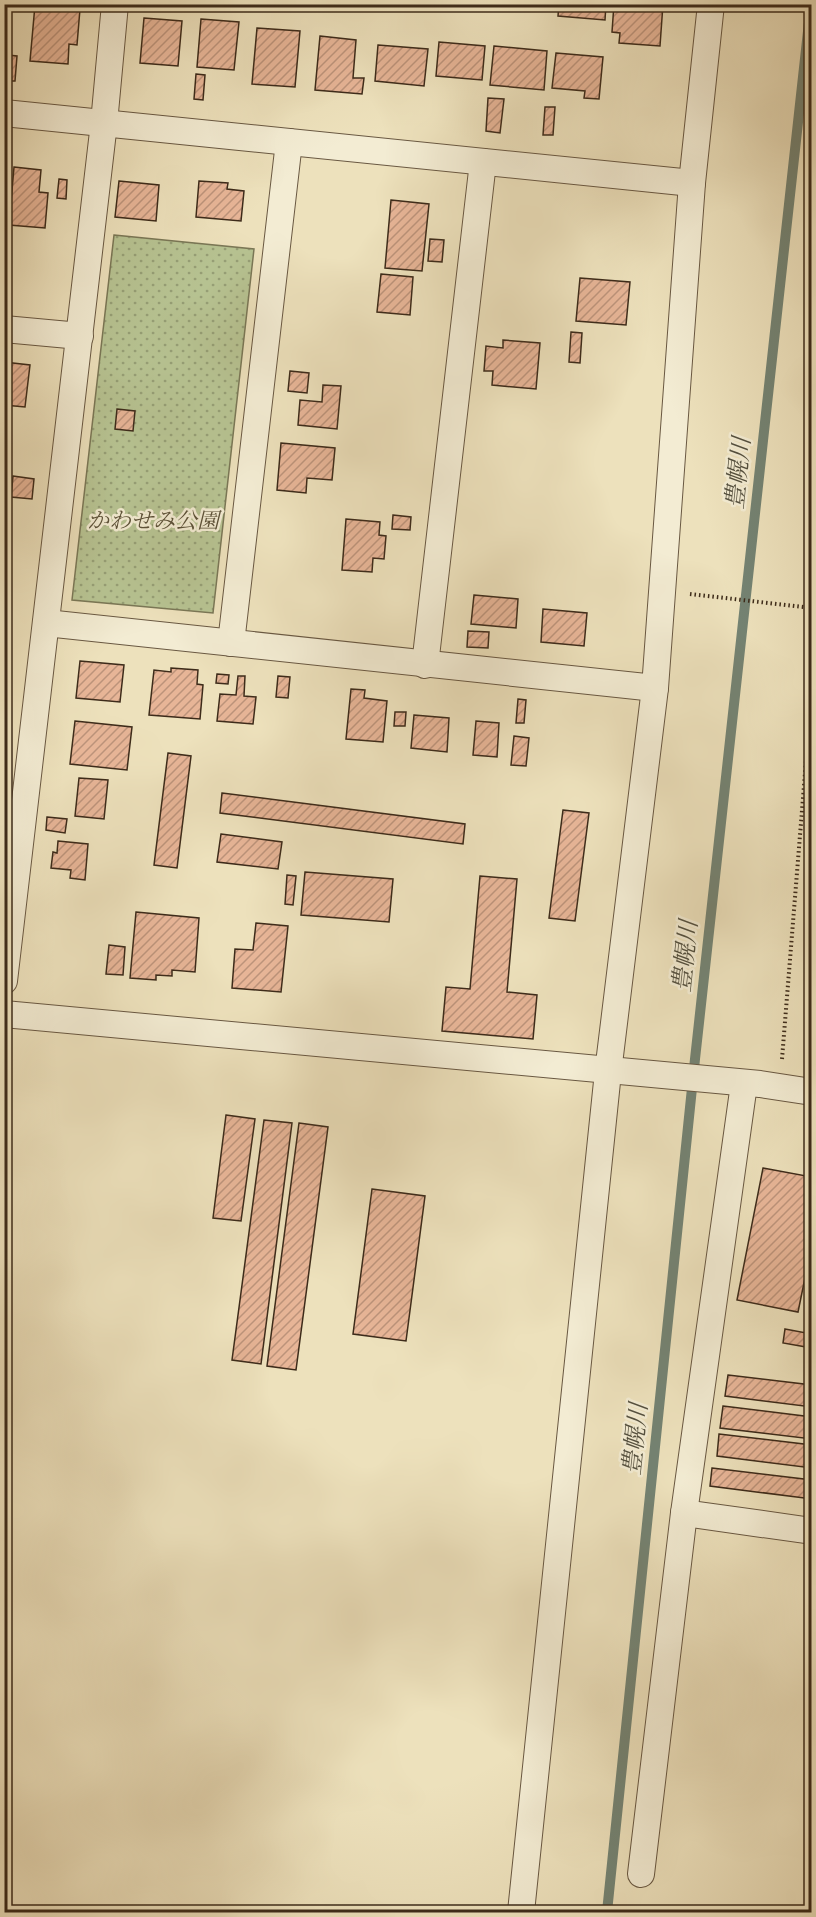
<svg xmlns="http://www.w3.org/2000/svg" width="816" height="1917" font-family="'EB Garamond','Noto Serif JP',serif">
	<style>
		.park { fill: url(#park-dots); stroke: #7a7756; stroke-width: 1.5 }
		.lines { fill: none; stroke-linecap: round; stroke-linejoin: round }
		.stream { stroke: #748373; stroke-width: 10 }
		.building { fill: url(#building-hatch); stroke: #3d2b1a; stroke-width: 1.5 }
		.minor-casing { stroke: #695842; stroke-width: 28 }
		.path { stroke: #3d2b1a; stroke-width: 4; stroke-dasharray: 1.5 3; stroke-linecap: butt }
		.minor { stroke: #f3ecd3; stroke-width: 26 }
		.labels { text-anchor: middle; stroke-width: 5; stroke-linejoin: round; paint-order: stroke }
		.park-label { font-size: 22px; font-style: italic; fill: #5c5138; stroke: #f3ecd3 }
		.water-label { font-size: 24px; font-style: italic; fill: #54503f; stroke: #f3ecd3 }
	</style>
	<defs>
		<pattern id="park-dots" width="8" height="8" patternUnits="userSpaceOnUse" patternTransform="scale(1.5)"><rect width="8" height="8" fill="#b7c392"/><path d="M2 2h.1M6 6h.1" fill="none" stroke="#969f76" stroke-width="1.8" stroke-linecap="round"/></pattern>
		<pattern id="building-hatch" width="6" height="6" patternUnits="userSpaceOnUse" patternTransform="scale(1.5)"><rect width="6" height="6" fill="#e7b597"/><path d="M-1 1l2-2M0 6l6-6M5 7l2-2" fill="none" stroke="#bc937a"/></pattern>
	</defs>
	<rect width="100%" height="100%" fill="#ede1bc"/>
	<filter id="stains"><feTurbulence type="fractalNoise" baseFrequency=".00333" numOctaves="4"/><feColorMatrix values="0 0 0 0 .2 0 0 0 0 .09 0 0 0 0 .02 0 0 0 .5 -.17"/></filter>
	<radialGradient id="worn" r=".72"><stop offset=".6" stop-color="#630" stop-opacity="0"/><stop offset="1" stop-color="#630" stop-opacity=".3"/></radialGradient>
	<path class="park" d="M 114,235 L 254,249 L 213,613 L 72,600 Z"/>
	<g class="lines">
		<path class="stream" d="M 607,1912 L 695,1059 L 811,4"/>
	</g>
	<g class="building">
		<path d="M 438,4 L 480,4 L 480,11 L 438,8 Z"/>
		<path d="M 559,4 L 606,4 L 605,20 L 558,16 Z"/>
		<path d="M 614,4 L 663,4 L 660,46 L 619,43 L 620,33 L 612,32 Z"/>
		<path d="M 35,5 L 80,9 L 77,45 L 69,44 L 68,64 L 30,61 Z"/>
		<path d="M 144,18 L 182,21 L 178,66 L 140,63 Z"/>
		<path d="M 201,19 L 239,22 L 234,70 L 197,67 Z"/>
		<path d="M 257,28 L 300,31 L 295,87 L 252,84 Z"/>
		<path d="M 320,36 L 356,40 L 353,78 L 364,78 L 362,94 L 315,90 Z"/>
		<path d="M 439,42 L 485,46 L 482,80 L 436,76 Z"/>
		<path d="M 378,45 L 428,49 L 424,86 L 375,81 Z"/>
		<path d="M 494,46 L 547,51 L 544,90 L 490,85 Z"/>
		<path d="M 556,53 L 603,57 L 599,99 L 584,98 L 585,91 L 552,88 Z"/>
		<path d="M 7,55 L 17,56 L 15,81 L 5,81 Z"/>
		<path d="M 196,74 L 205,75 L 203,100 L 194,99 Z"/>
		<path d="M 488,98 L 504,99 L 500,133 L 486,131 Z"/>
		<path d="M 545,107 L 555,107 L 553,135 L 543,135 Z"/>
		<path d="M 14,167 L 41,170 L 39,192 L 48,193 L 45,228 L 9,225 Z"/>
		<path d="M 59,179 L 67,180 L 66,199 L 57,198 Z"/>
		<path d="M 119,181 L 159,185 L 156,221 L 115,217 Z"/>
		<path d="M 199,181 L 228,183 L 227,189 L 244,191 L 241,221 L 196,217 Z"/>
		<path d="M 391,200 L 429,204 L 422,271 L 385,268 Z"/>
		<path d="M 430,239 L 444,240 L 442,262 L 428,261 Z"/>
		<path d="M 381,274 L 413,277 L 410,315 L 377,312 Z"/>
		<path d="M 580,278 L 630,282 L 626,325 L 576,321 Z"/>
		<path d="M 571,332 L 582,333 L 580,363 L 569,362 Z"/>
		<path d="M 503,340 L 540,343 L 536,389 L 492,385 L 493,371 L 484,371 L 486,346 L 503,348 Z"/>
		<path d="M 4,362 L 30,365 L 25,407 L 4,405 Z"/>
		<path d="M 290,371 L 309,373 L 307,393 L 288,391 Z"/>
		<path d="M 323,385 L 341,386 L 337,429 L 298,425 L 300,400 L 322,402 Z"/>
		<path d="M 117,409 L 135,411 L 133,431 L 115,429 Z"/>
		<path d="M 281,443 L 335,448 L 332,480 L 307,478 L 306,493 L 277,490 Z"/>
		<path d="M 13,476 L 34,479 L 32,499 L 11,497 Z"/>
		<path d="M 393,515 L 411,517 L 410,530 L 392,529 Z"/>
		<path d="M 346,519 L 380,522 L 379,535 L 386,536 L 384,559 L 373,558 L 372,572 L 342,570 Z"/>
		<path d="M 474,595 L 518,599 L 516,628 L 471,624 Z"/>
		<path d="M 543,609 L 587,613 L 584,646 L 541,642 Z"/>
		<path d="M 468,631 L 489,632 L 488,648 L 467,647 Z"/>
		<path d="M 80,661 L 124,665 L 120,702 L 76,698 Z"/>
		<path d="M 171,668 L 198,670 L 197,684 L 203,685 L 200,719 L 149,715 L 154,670 L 171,672 Z"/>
		<path d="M 217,674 L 229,675 L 228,684 L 216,683 Z"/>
		<path d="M 238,676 L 245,676 L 244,696 L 256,697 L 253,724 L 217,721 L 220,694 L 236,695 Z"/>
		<path d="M 278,676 L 290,677 L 288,698 L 276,697 Z"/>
		<path d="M 351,689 L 365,690 L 364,698 L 387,701 L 383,742 L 346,739 Z"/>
		<path d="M 518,699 L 526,700 L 524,723 L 516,723 Z"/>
		<path d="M 395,712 L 406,712 L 405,726 L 394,726 Z"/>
		<path d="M 414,715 L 449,718 L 447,752 L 411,748 Z"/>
		<path d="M 75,721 L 132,727 L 127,770 L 70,764 Z"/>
		<path d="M 476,721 L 499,723 L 497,757 L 473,755 Z"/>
		<path d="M 514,736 L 529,738 L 526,766 L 511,765 Z"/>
		<path d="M 168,753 L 191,756 L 177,868 L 154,865 Z"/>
		<path d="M 79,778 L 108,780 L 104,819 L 75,816 Z"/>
		<path d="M 222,793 L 465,824 L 463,844 L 220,813 Z"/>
		<path d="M 563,810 L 589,813 L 575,921 L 549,918 Z"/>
		<path d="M 47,817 L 67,819 L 65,833 L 46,830 Z"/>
		<path d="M 221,834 L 282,842 L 278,869 L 217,862 Z"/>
		<path d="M 58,841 L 88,844 L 85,880 L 70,878 L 71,870 L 51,868 L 53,852 L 57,853 Z"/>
		<path d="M 305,872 L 393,879 L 389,922 L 301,915 Z"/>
		<path d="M 287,875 L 296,876 L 293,905 L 285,904 Z"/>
		<path d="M 480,876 L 517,879 L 507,992 L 537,995 L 533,1039 L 442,1031 L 446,987 L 470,989 Z"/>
		<path d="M 136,912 L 199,918 L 195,972 L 172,970 L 172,976 L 156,975 L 156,980 L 130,978 Z"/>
		<path d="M 256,923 L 288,926 L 281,992 L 232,988 L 235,949 L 253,950 Z"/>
		<path d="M 109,945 L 125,947 L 123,975 L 106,974 Z"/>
		<path d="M 226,1115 L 255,1119 L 241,1221 L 213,1218 Z"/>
		<path d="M 264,1120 L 292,1123 L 261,1364 L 232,1360 Z"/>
		<path d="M 299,1123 L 328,1127 L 296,1370 L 267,1366 Z"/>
		<path d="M 763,1168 L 812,1177 L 812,1244 L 798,1312 L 737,1300 Z"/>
		<path d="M 372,1189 L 425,1196 L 406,1341 L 353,1334 Z"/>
		<path d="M 785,1329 L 812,1334 L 812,1348 L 783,1343 Z"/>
		<path d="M 728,1375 L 812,1385 L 812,1407 L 725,1396 Z"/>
		<path d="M 723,1406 L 812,1417 L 812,1439 L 720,1428 Z"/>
		<path d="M 719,1434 L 812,1445 L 812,1468 L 717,1456 Z"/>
		<path d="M 712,1468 L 812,1480 L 812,1499 L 710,1486 Z"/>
	</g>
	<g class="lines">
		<g class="minor-casing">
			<g id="minor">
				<path d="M 4,113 L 692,183"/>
				<path d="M 4,329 L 80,336"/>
				<path d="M 46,623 L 655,688"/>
				<path d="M 231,643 L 289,142"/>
				<path d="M 425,665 L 483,162"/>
				<path d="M 4,981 L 104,123 L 115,4"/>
				<path d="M 4,1014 L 760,1084 L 812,1092"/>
				<path d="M 684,1513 L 812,1531"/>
				<path d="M 641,1874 L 684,1513 L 744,1084"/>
				<path d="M 521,1912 L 608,1072 L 655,688 L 692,183 L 711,4"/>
			</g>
		</g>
		<g class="path">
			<path d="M 690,594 L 812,608"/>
			<path d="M 782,1059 L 812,686"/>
		</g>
		<use href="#minor" class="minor"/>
	</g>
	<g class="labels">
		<g class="park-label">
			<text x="153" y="528">かわせみ公園</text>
		</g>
		<g class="water-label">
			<text transform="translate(738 473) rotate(-84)" y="8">豊幌川</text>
			<text transform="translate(685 956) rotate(-84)" y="8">豊幌川</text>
			<text transform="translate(635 1439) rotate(-84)" y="8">豊幌川</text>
		</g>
	</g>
	<rect width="816" height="1917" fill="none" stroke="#ede1bc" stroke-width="24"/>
	<rect x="6" y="6" width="804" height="1905" fill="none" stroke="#3d2b1a" stroke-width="3"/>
	<rect x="12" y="12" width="792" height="1893" fill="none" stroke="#3d2b1a" stroke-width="1.5"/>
	<rect width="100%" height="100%" filter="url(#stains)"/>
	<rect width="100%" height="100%" fill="url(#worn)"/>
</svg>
